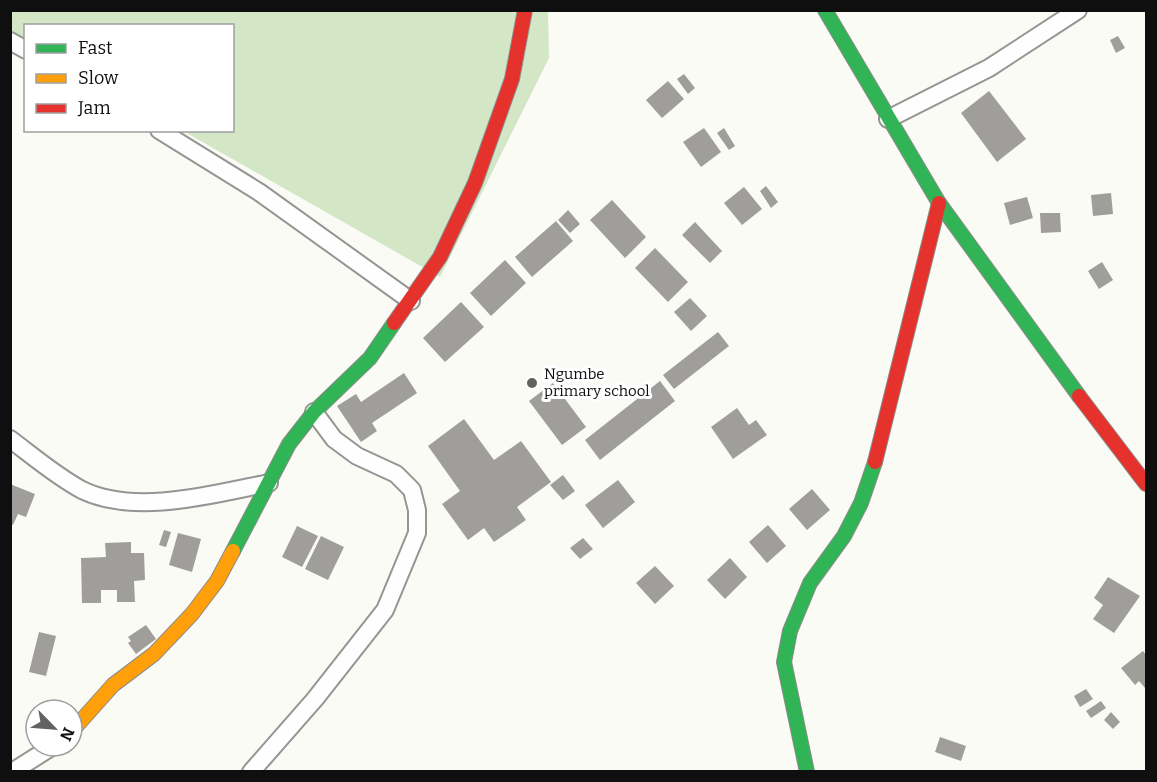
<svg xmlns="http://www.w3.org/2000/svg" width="1157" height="782" font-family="Bitter,serif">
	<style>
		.forest { fill: #d3e7c6 }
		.building { fill: #9f9e9b }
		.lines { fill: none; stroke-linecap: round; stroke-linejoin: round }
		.street-casing { stroke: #959593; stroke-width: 20 }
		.fast-casing { stroke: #8c8c8a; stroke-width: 16 }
		.slow-casing { stroke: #8c8c8a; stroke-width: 16 }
		.jam-casing { stroke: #8c8c8a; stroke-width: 16 }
		.street { stroke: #fefefe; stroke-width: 16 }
		.fast { stroke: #30b455; stroke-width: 14 }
		.slow { stroke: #ff9f0a; stroke-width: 14 }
		.jam { stroke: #e5322d; stroke-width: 14 }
		.poi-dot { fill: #626260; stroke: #fff; stroke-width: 2 }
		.labels { text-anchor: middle; stroke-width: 6; stroke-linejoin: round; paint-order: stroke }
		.poi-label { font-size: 15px; fill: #0f0f0f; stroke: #fff; text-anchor: start }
	</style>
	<rect width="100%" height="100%" fill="#fbfbf6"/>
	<path class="forest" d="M 11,10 L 548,10 L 549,58 L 440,277 L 183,131 L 232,130 L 232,26 L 26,26 L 25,41 L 11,32 Z"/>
	<g class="building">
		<path d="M 1118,36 L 1125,48 L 1116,53 L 1110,40 Z"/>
		<path d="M 684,74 L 695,88 L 688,94 L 677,79 Z"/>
		<path d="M 668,81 L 684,99 L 662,118 L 646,100 Z"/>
		<path d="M 989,91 L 1026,139 L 997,162 L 961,113 Z"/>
		<path d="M 704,128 L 721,152 L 701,167 L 683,142 Z"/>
		<path d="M 724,128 L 735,146 L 729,150 L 717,133 Z"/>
		<path d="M 766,186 L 778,202 L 771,208 L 760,191 Z"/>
		<path d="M 744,187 L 762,209 L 742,225 L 724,203 Z"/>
		<path d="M 1111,193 L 1113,214 L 1093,216 L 1091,195 Z"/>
		<path d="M 1027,197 L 1033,218 L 1010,225 L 1004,203 Z"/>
		<path d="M 612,200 L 646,237 L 625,258 L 590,220 Z"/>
		<path d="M 568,210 L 580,224 L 570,233 L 558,220 Z"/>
		<path d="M 1040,213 L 1060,213 L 1061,232 L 1041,233 Z"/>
		<path d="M 556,221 L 573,241 L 532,277 L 515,257 Z"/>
		<path d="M 695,222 L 722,251 L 710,263 L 682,235 Z"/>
		<path d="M 655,248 L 688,282 L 668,302 L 635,268 Z"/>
		<path d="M 505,260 L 526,283 L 491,316 L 470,293 Z"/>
		<path d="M 1102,262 L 1113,280 L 1099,289 L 1088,271 Z"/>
		<path d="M 690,298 L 707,316 L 691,331 L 674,312 Z"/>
		<path d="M 461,302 L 484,327 L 445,362 L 423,338 Z"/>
		<path d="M 718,332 L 729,346 L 674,389 L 663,375 Z"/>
		<path d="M 404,373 L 417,393 L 372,423 L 377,431 L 361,442 L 337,406 L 356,394 L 361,402 Z"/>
		<path d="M 660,381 L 675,401 L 600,460 L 585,440 Z"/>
		<path d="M 553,383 L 586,427 L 562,445 L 529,401 Z"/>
		<path d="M 737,408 L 749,425 L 756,420 L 767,435 L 733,459 L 711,427 Z"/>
		<path d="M 464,419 L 494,460 L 521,441 L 551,482 L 517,507 L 526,520 L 494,542 L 484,528 L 468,540 L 442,504 L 460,491 L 428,446 Z"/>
		<path d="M 563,475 L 575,491 L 563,500 L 550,485 Z"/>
		<path d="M 618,480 L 635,502 L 603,528 L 585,505 Z"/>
		<path d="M 10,484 L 35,494 L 26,517 L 18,514 L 13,525 L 10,524 Z"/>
		<path d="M 812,489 L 830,510 L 807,530 L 789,509 Z"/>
		<path d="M 768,525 L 786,546 L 767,563 L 749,542 Z"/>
		<path d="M 297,526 L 318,536 L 302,567 L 282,557 Z"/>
		<path d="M 164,530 L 171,532 L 166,547 L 159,545 Z"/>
		<path d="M 178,533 L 201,539 L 192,572 L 169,565 Z"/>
		<path d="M 321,536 L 344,547 L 328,580 L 305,569 Z"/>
		<path d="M 583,538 L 593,549 L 580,559 L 570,548 Z"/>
		<path d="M 131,542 L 131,553 L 144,553 L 145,580 L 134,581 L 135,602 L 117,602 L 117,590 L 101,590 L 101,603 L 82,603 L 81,558 L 106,557 L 105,543 Z"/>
		<path d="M 730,558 L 747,577 L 725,599 L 707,580 Z"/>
		<path d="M 655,566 L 674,586 L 655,604 L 636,583 Z"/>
		<path d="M 1108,577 L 1140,596 L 1114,633 L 1093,619 L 1103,605 L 1094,598 Z"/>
		<path d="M 146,625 L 156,639 L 136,654 L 128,643 L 131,641 L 128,637 Z"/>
		<path d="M 39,632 L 56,636 L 46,676 L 29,672 Z"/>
		<path d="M 1143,651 L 1146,655 L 1145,688 L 1139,681 L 1135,685 L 1121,668 Z"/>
		<path d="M 1086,689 L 1093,699 L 1080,707 L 1074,696 Z"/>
		<path d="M 1101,701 L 1106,708 L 1091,718 L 1086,711 Z"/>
		<path d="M 1111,712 L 1120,722 L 1113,729 L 1104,720 Z"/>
		<path d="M 940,737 L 966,746 L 961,761 L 935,752 Z"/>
	</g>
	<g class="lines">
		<g class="street-casing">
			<g id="street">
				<path d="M 10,41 L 26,50"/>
				<path d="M 888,119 L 989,68 L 1078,10"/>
				<path d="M 159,130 L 259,192 L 411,301"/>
				<path d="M 10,439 C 34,457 56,476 82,490 C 135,516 214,494 269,483"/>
				<path d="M 12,772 L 53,746"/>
				<path d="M 251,772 L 315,699 L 385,610 L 417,533 L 417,510 L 412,490 L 396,474 L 357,456 L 334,439 L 314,412"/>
			</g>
		</g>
		<g class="fast-casing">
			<g id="fast">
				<path d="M 825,10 L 939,203 L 1079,396"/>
				<path d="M 233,551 L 289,444 L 314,412 L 370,358 L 394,323"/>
				<path d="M 807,772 L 784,662 L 790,631 L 810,583 L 844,536 L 861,503 L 875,462"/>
			</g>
		</g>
		<g class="slow-casing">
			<path id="slow" d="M 72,731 L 113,685 L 154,654 L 192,614 L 217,581 L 233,551"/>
		</g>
		<g class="jam-casing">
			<g id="jam">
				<path d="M 394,323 L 440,257 L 475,183 L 512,79 L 525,10"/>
				<path d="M 1079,396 L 1146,484"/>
				<path d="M 875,462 L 939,203"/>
			</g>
		</g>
		<use href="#street" class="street"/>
		<use href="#fast" class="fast"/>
		<use href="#slow" class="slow"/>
		<use href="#jam" class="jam"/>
	</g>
	<circle class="poi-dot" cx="532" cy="383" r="6"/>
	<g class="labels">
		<g class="poi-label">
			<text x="544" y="379">Ngumbe<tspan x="544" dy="17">primary school</tspan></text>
		</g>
	</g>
	<rect width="1157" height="782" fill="none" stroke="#0f0f0f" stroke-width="24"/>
	<rect x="24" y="24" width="210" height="108" fill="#ffffff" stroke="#9f9f9f" stroke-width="1.5"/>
	<rect x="36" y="44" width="30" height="9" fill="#30b455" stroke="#9f9f9f" stroke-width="1.5"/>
	<text x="78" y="54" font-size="18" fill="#0f0f0f">Fast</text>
	<rect x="36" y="74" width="30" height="9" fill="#ff9f0a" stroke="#9f9f9f" stroke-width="1.5"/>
	<text x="78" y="84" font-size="18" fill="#0f0f0f">Slow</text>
	<rect x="36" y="104" width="30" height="9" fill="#e5322d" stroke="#9f9f9f" stroke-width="1.5"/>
	<text x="78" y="114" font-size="18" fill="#0f0f0f">Jam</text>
	<g transform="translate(54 728) rotate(115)"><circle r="28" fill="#ffffff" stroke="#9f9f9f" stroke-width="1.5"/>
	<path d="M0-4.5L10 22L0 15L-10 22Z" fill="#626260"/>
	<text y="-9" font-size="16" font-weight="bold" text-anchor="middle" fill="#0f0f0f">N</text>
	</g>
</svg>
